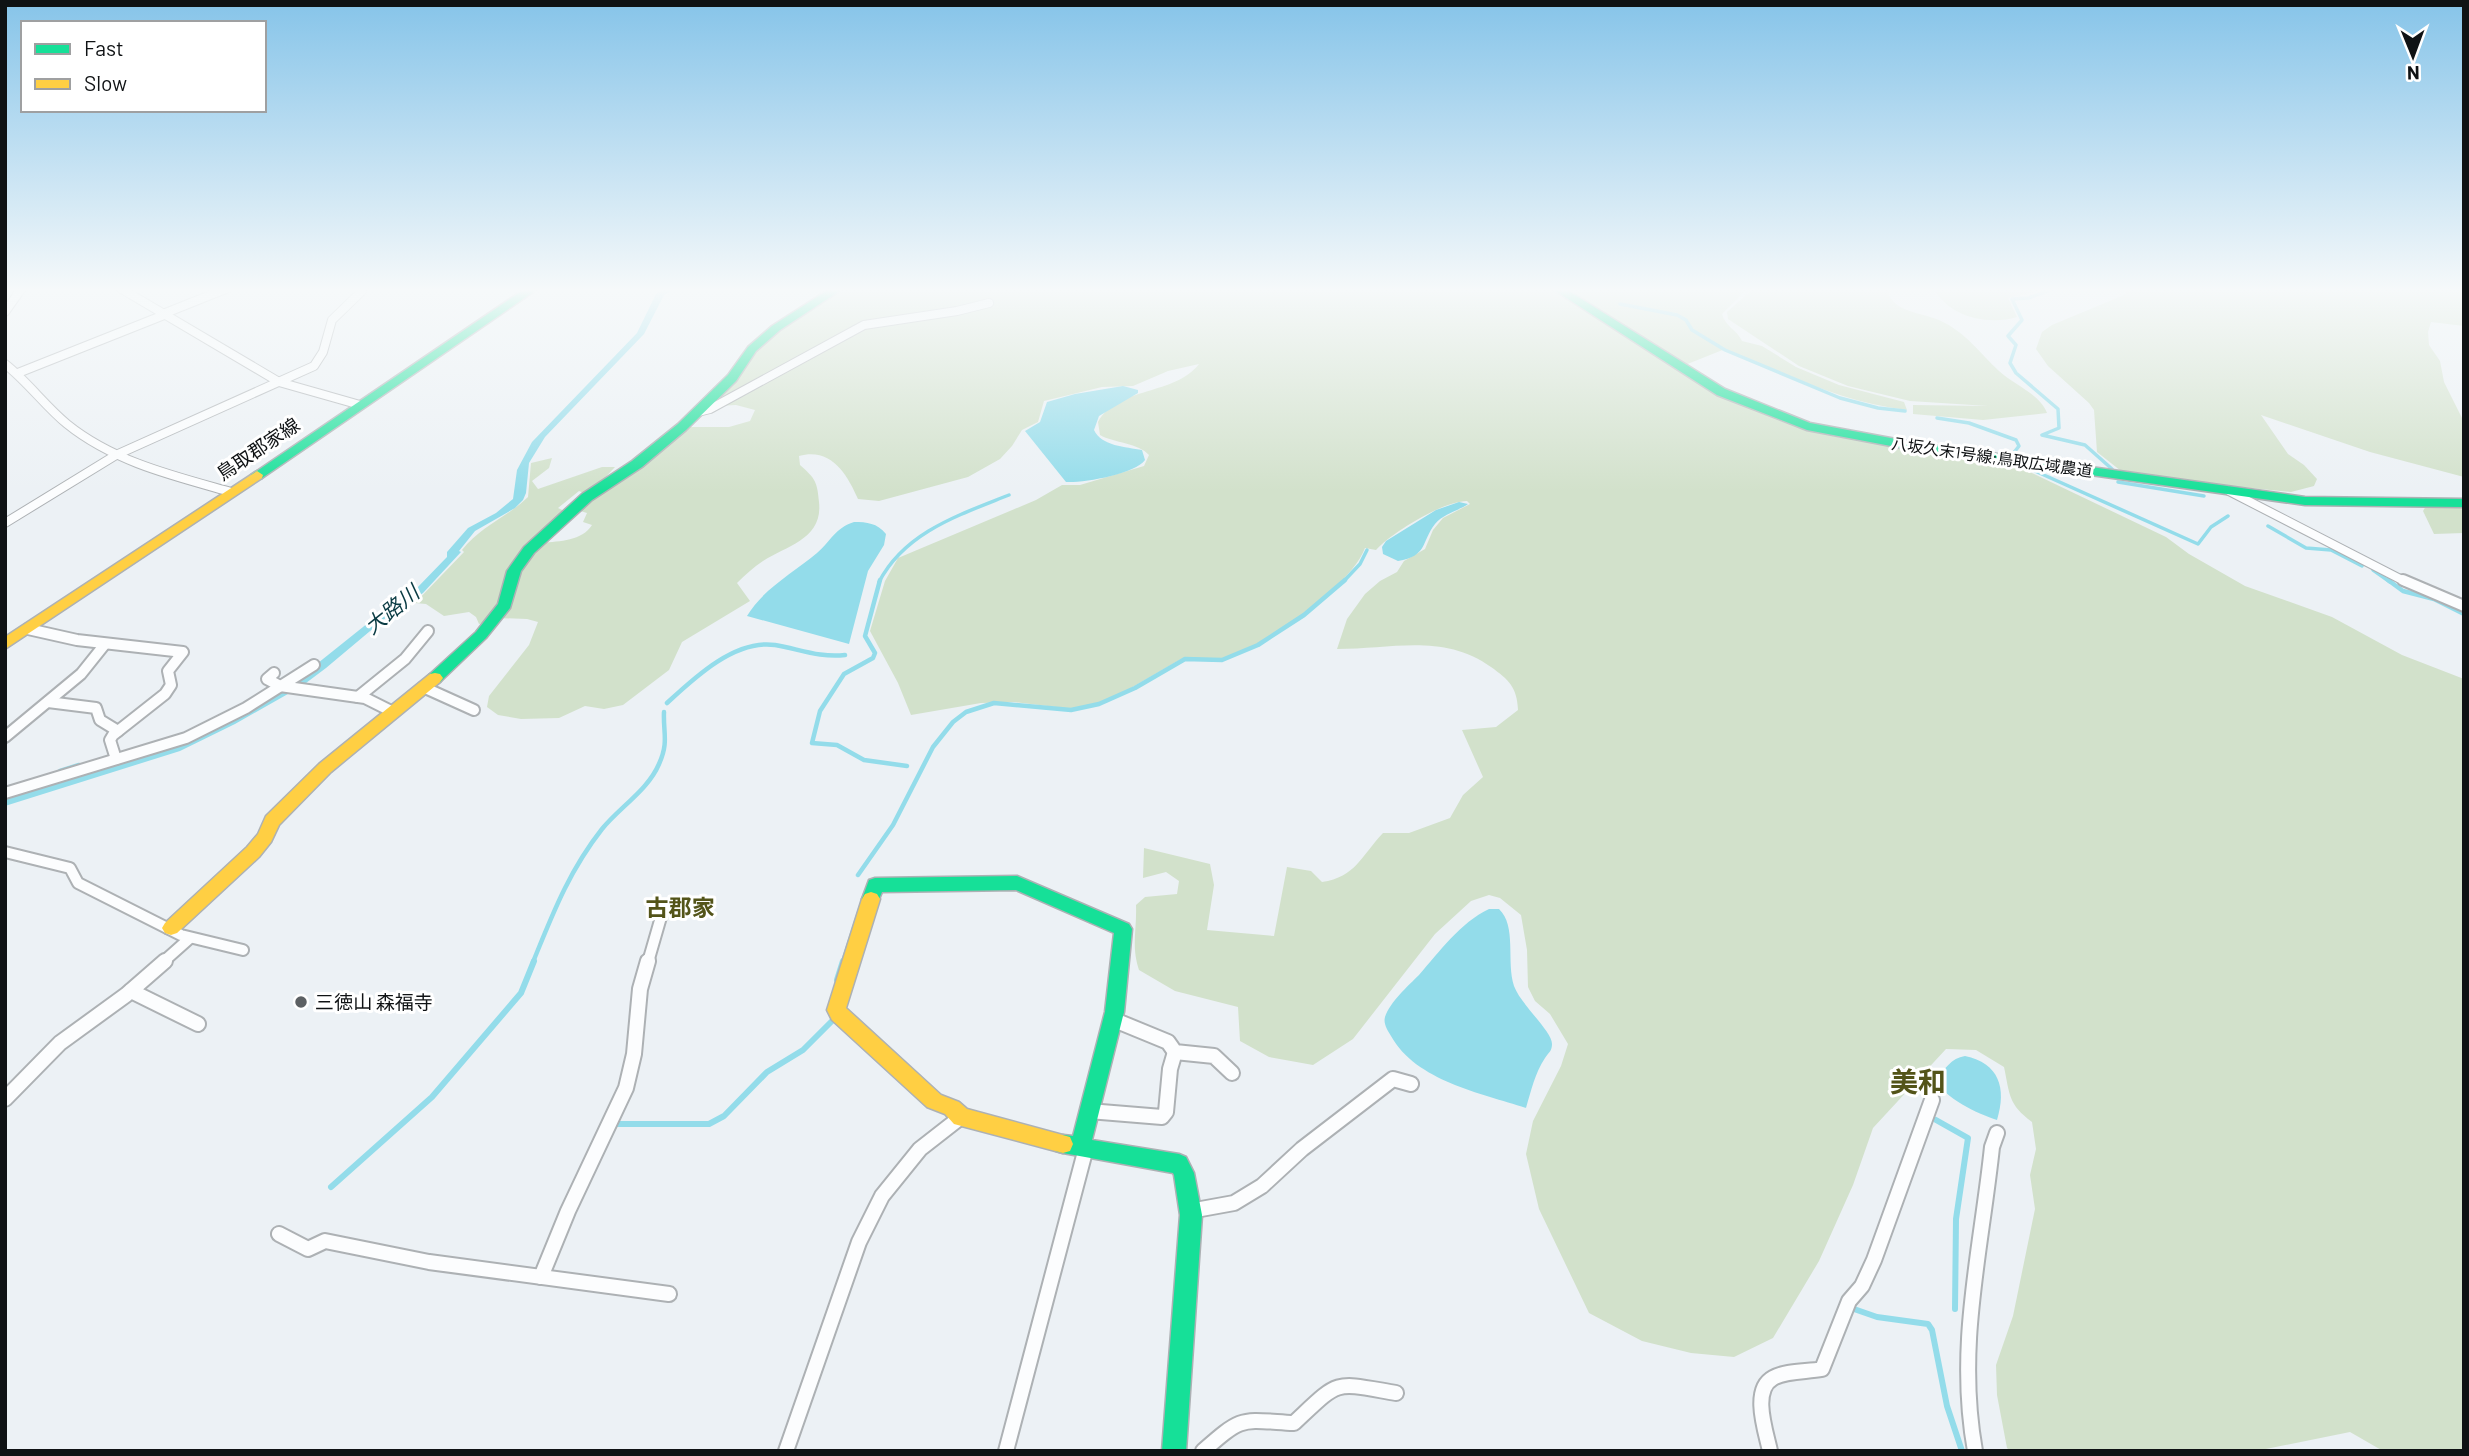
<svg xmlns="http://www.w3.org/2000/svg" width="2469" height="1456" font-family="Barlow,'Noto Sans JP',sans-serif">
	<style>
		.green { fill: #d2e1cb }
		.water { fill: #93dcea }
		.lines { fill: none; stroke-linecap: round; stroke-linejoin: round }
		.stream-far2 { stroke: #93dcea; stroke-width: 3.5 }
		.stream-far1 { stroke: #93dcea; stroke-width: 4.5 }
		.stream { stroke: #93dcea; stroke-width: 6 }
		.street-far2-casing { stroke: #adb1b4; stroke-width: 10 }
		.street-far1-casing { stroke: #adb1b4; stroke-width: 14 }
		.street-casing { stroke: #adb1b4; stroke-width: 18 }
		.fast-casing { stroke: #adb1b4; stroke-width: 3 }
		.slow-casing { stroke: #adb1b4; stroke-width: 3 }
		.street-far2 { stroke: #fcfdfe; stroke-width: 8 }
		.street-far1 { stroke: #fcfdfe; stroke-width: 10 }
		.street { stroke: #fcfdfe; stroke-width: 14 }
		.fast { fill: #16e098; fill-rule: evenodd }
		.slow { fill: #ffcf43; fill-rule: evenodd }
		.poi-dot { fill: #5c6063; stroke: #fff; stroke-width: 2.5 }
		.labels { text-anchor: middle; stroke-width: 6; stroke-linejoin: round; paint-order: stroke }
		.far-street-label { font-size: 16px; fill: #0f1214; stroke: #fff }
		.street-label { font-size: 19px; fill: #0f1214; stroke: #fff }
		.poi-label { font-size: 19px; fill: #0f1214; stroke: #fff; text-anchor: start }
		.water-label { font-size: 21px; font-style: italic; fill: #0a3b43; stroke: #fff }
		.quarter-label { font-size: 23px; font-weight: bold; fill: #535419; stroke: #fff }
		.near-quarter-label { font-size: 28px; font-weight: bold; fill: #535419; stroke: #fff }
	</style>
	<rect width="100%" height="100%" fill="#ecf1f5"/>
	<g class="green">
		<path d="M 842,288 L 1550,288 L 1710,389 L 1801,428 L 1837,437 L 2011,463 L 2166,537 L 2189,554 L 2245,586 L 2332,617 L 2402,655 L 2464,679 L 2464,1451 L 2383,1451 L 2350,1432 L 2256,1451 L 2010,1451 L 2007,1448 L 1997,1395 L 1996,1365 L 2013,1316 L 2035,1209 L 2030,1175 L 2036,1149 L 2032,1122 C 2008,1104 2010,1095 2004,1067 L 1976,1050 L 1946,1049 L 1873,1128 L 1853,1185 L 1819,1261 L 1773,1338 L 1734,1357 L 1691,1353 L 1642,1341 L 1589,1313 L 1539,1209 L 1526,1154 L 1533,1121 L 1561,1066 L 1568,1044 L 1550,1014 L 1535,1001 L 1528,987 L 1527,950 L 1521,915 L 1500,898 L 1489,895 L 1471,901 L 1435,934 L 1353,1039 L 1313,1065 L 1269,1057 L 1240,1041 L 1238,1007 L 1175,991 L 1139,970 C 1131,946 1137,930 1136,905 L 1145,897 L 1177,894 L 1179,881 L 1166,872 L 1143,878 L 1144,848 L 1210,864 L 1214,885 L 1207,930 L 1274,936 L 1287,867 L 1311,871 L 1322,882 C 1356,877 1361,856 1383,833 L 1409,833 L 1450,818 L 1463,795 L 1483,777 L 1462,730 L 1496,727 L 1518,710 C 1517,687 1509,680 1491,667 C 1444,633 1392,649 1337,649 L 1347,619 L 1365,594 L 1380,581 L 1397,572 L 1404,561 L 1425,549 L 1433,530 L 1443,518 L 1470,504 L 1467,501 C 1443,501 1391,533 1376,550 L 1365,548 C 1351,586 1264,648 1224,658 C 1210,661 1195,656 1181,659 L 1117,696 L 1086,707 L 1073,709 L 1014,702 L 981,703 L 911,715 L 898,683 L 870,631 L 885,581 L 898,558 L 1036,500 L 1062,485 L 1080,485 L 1144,466 L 1149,455 C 1139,443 1114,443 1100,435 L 1098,422 C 1118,386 1174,396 1199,364 L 1168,371 L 1133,386 L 1102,387 L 1044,401 L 1038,422 L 1022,430 L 1012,446 L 1000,459 L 968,477 L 879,501 L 858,499 C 847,474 831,447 799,456 L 800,465 C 816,479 817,482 819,502 C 823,539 788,545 763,561 C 754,567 745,575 737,583 L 750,601 L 682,642 L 669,670 L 623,705 L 604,709 L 585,706 L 559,718 L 521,719 L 498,715 L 487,707 L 489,696 L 529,645 L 538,622 L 527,619 L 497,618 L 516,572 L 542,543 C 560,541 582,541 592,525 L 583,522 L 587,513 L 577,510 L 685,427 L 729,427 L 750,421 L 755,410 L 736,405 L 717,406 L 873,322 L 722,401 L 716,396 L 765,339 Z"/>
		<path d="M 1562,288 L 1748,288 L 1722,314 C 1725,326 1737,330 1742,341 L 1762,346 L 1796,367 L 1839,385 L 1904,402 L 1907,410 C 1843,403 1785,374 1725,349 L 1685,365 Z"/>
		<path d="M 1754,288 L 1890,288 L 1889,295 C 1897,313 1925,313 1941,321 C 1965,332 1980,353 1999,371 C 2014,385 2040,394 2047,413 L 1983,420 L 1913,414 L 1913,405 L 1988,406 L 1910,401 L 1848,386 L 1799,366 L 1728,319 L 1727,312 Z"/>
		<path d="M 1934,288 L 2051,288 L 2008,298 L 2017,317 C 1987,326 1947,316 1934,288 Z"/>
		<path d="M 2132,288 L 2464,288 L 2464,326 L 2431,322 L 2428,332 L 2429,345 L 2440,361 L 2444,382 L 2464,422 L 2464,477 L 2370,452 L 2261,415 L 2288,454 L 2304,465 L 2317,479 L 2314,486 L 2291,492 L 2190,482 L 2121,471 L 2097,452 L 2094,410 L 2089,403 L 2048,366 L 2036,349 L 2042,332 L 2052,325 L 2124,295 Z"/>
		<path d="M 552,458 L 549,468 L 532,481 L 538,489 L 602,467 L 615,467 L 589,495 L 579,491 L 558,508 L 569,513 C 535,545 511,581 489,622 L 479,624 L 476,617 L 469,612 L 444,616 L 426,604 L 415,603 L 464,552 L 462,550 C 481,526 506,518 528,497 L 531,463 Z"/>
		<path d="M 2426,506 L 2464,506 L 2464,533 L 2434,534 L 2423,511 Z"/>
	</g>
	<g class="water">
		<path d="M 666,288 L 676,288 L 664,295 L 644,334 L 545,437 L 529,463 L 526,493 L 523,500 L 515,508 L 475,531 L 459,551 L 461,552 L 423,593 L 388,616 L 326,668 L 302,686 L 235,724 L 180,751 L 5,806 L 5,797 L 181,743 L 313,667 L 383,611 L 415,590 L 447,557 L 447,552 L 468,528 L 496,513 L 513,499 L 517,470 L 532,442 L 637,333 L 656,294 Z"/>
		<path d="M 1123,386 L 1138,390 L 1138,393 L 1099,416 L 1094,430 C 1101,446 1126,447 1142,450 L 1145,460 C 1135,474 1084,483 1066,482 L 1025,431 L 1040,422 L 1047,402 L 1075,394 Z"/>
		<path d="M 1459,502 L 1468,504 C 1458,511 1443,514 1435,524 C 1421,542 1428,556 1398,561 L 1383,554 L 1382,547 L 1386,541 L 1436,510 Z"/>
		<path d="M 854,522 C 867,522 877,523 886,534 L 884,545 L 868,571 L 849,644 L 747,616 C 763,589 793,573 817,553 C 831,541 835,528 854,522 Z"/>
		<path d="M 1489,909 L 1499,909 C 1517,926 1506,962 1514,986 C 1521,1005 1552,1031 1552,1044 C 1552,1051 1549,1052 1545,1058 C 1535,1073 1531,1091 1526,1108 C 1481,1093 1416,1081 1391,1036 C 1388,1031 1383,1024 1385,1017 C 1390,1002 1408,986 1419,975 C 1440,951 1460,923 1489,909 Z"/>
		<path d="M 1965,1056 C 1999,1063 2007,1088 1997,1120 C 1978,1114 1944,1098 1936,1080 C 1945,1069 1951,1058 1965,1056 Z"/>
	</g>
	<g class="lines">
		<g class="stream-far2">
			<path d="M 2056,288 L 2028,298 L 2012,299 L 2022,320 L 2008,336 L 2016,345 L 2010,363 L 2016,373 L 2058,409 L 2059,428 L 2042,435 L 2085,445 L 2112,469"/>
			<path d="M 1620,304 L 1677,315 L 1686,320 L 1692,330 L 1725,350 L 1840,398 L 1878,408 L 1905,411"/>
			<path d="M 1937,418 L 1969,423 L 2016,440 L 2019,446 L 2012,455"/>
			<path d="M 2035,471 L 2198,544 L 2211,527 L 2228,516"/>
			<path d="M 2118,482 L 2204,496"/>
			<path d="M 2268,526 L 2306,548 L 2331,550 L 2362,566"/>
			<path d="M 2373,570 L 2390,582"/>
			<path d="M 879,582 C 905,532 959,515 1009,495"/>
			<path d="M 1343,582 L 1360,564 L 1367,550"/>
		</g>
		<g class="stream-far1">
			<path d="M 880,580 L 865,636 L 875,653 L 873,658 L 844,674 L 820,711 L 812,743 L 837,745 L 864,760 L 907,766"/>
			<path d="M 2388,580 L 2403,591 L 2434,599 L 2464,614"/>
			<path d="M 667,703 C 694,678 735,639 775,645 C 799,649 820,658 845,655"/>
			<path d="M 60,771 L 79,765"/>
			<path d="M 858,875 L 893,825 L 933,747 L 953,722 L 966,712 L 994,703 L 1071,710 L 1099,704 L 1135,688 L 1185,659 L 1222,660 L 1258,645 L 1304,615 L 1345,580"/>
			<path d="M 533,962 C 553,913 569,871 602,829 C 620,807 648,790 659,764 C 669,742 663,733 664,712"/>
			<path d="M 843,962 L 865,894"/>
		</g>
		<g class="stream">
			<path d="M 837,980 L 843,961"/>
			<path d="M 1936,1120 L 1968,1138 L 1956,1219 L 1955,1309"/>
			<path d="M 617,1124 L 709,1124 L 724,1116 L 767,1072 L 803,1050 L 832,1021"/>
			<path d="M 331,1187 L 432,1097 L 521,993 L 534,961"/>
			<path d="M 1854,1309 L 1877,1317 L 1928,1324 L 1932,1330 L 1947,1406 L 1962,1451"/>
		</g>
		<g class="street-far2-casing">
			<g id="street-far2">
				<path d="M 120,288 L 279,382 L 360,405"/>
				<path d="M 5,312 L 22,288"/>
				<path d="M 163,314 L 228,288"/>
				<path d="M 5,364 C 28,382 45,406 67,424 C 114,462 174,476 231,492"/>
				<path d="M 18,373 L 164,315"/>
				<path d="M 698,412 L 710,409 L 864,325 L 957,311 L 989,303"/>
				<path d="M 2229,491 L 2406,582"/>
				<path d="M 5,523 L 116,455 L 314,366 L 323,352 L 332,320 L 362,291"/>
			</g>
		</g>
		<g class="street-far1-casing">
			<g id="street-far1">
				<path d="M 2403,580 L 2464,606"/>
				<path d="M 28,629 L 77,640 L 183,652 L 168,671 L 171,685 L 165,694 L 113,735 L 110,740 L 116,759"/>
				<path d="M 274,673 L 267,679 L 280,686 L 365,698 L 393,712"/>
				<path d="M 423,687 L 474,710"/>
				<path d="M 358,697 L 405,659 L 428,631"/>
				<path d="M 48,702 L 96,708 L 100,720 L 118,731"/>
				<path d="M 5,737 L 81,674 L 105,644"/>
				<path d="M 5,793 L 186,738 L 246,708 L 314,665"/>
				<path d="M 5,852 L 70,868 L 78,883 L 181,935 L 243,950"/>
				<path d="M 163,962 L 190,938"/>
				<path d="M 648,962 L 661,917 L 658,910"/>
			</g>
		</g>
		<g class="street-casing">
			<g id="street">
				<path d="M 131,991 L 198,1024"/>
				<path d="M 1112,1019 L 1168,1042 L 1175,1052 L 1214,1056 L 1232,1073"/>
				<path d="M 5,1099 L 60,1043 L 126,995 L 165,961"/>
				<path d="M 1089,1111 L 1162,1117 L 1166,1112 L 1170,1069 L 1175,1052"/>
				<path d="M 1190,1211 L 1234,1203 L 1262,1186 L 1302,1149 L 1393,1079 L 1411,1084"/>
				<path d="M 279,1234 L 308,1249 L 325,1241 L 429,1262 L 669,1294"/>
				<path d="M 541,1277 L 568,1211 L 626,1088 L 634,1054 L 640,989 L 648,961"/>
				<path d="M 786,1451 L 859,1242 L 882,1196 L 920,1149 L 961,1117"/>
				<path d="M 1006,1451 L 1086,1148"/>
				<path d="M 1203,1451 C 1244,1415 1240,1420 1294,1423 C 1341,1379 1332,1382 1396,1393"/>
				<path d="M 1770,1451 C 1766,1432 1751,1390 1773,1378 C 1787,1370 1807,1372 1822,1369 L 1849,1301 L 1862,1286 L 1874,1260 L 1932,1100"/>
				<path d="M 1975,1451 C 1956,1346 1981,1252 1992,1147 L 1997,1133"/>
			</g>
		</g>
		<g class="fast-casing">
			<g id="fast">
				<path d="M 526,288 L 539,288 L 262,478 L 257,479 L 251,475 Z"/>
				<path d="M 831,288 L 844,288 L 780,330 L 756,351 L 736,381 L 686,430 L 642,467 L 592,500 L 534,553 L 521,571 L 510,608 L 486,638 L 440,682 L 430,682 L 427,678 L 430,674 L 476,632 L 498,604 L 507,571 L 524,547 L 582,494 L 632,461 L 678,424 L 728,375 L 748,347 L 772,326 Z"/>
				<path d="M 1551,288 L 1564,288 L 1725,389 L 1810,423 L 1912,442 L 2305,497 L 2464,499 L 2464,507 L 2305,505 L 1912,450 L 1807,430 L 1717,395 Z"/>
				<path d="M 1017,876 L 1129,924 L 1132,929 L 1124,1012 L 1092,1140 L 1179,1154 L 1186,1157 L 1194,1173 L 1202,1215 L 1186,1451 L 1162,1451 L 1180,1215 L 1174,1175 L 1173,1173 L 1063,1153 L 1056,1151 L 1053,1144 L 1056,1137 L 1063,1135 L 1073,1136 L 1105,1012 L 1114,933 L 1016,890 L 882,892 L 877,904 L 871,906 L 865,904 L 862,899 L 869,880 L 875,878 Z"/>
			</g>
		</g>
		<g class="slow-casing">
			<g id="slow">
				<path d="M 257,471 L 263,475 L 262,478 L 5,649 L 5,637 Z"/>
				<path d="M 435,673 L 440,674 L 443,678 L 440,682 L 331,772 L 279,825 L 271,842 L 259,857 L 177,933 L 171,935 L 165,933 L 162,928 L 165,923 L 247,847 L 258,834 L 266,816 L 319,764 L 430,674 Z"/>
				<path d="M 871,892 L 877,894 L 880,899 L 846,1008 L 941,1095 L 959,1102 L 967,1109 L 1070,1137 L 1073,1144 L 1070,1151 L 1063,1153 L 954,1124 L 945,1114 L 927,1107 L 832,1020 L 827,1010 L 862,899 L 865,894 Z"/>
			</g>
		</g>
		<use href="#street-far2" class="street-far2"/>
		<use href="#street-far1" class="street-far1"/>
		<use href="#street" class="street"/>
		<use href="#fast" class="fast"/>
		<use href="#slow" class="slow"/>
	</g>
	<linearGradient id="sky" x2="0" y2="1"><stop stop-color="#86c4e9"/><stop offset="0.59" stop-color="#f6f9fa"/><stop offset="1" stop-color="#f6f9fa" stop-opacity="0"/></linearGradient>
	<rect width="2469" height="492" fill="url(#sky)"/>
	<circle class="poi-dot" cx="301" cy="1002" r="7"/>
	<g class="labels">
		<g class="far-street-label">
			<text transform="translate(1992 457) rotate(8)" y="6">八坂久末1号線;鳥取広域農道</text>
		</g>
		<g class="street-label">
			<text transform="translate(258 449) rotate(-34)" y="7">鳥取郡家線</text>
		</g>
		<g class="poi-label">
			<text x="315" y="1009">三徳山 森福寺</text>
		</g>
		<g class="water-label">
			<text transform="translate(392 610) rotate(-39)" y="7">大路川</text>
		</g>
		<g class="quarter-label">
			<text x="680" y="916">古郡家</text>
		</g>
		<g class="near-quarter-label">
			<text x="1918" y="1092">美和</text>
		</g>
	</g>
	<rect width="2469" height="1456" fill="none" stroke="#0f1214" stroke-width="14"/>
	<rect x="21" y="21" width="245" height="91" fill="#ffffff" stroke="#9fa0a1" stroke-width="2"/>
	<rect x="35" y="44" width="35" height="10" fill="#16e098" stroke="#9fa0a1" stroke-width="2"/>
	<text x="84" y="56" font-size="21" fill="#0f1214">Fast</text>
	<rect x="35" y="79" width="35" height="10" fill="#ffcf43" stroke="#9fa0a1" stroke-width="2"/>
	<text x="84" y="91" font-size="21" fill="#0f1214">Slow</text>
	<g transform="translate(2413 56) rotate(179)" stroke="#ffffff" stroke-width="5" paint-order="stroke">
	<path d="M0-5L12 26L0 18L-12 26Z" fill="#0f1214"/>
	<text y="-10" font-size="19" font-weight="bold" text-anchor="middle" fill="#0f1214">N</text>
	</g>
</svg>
